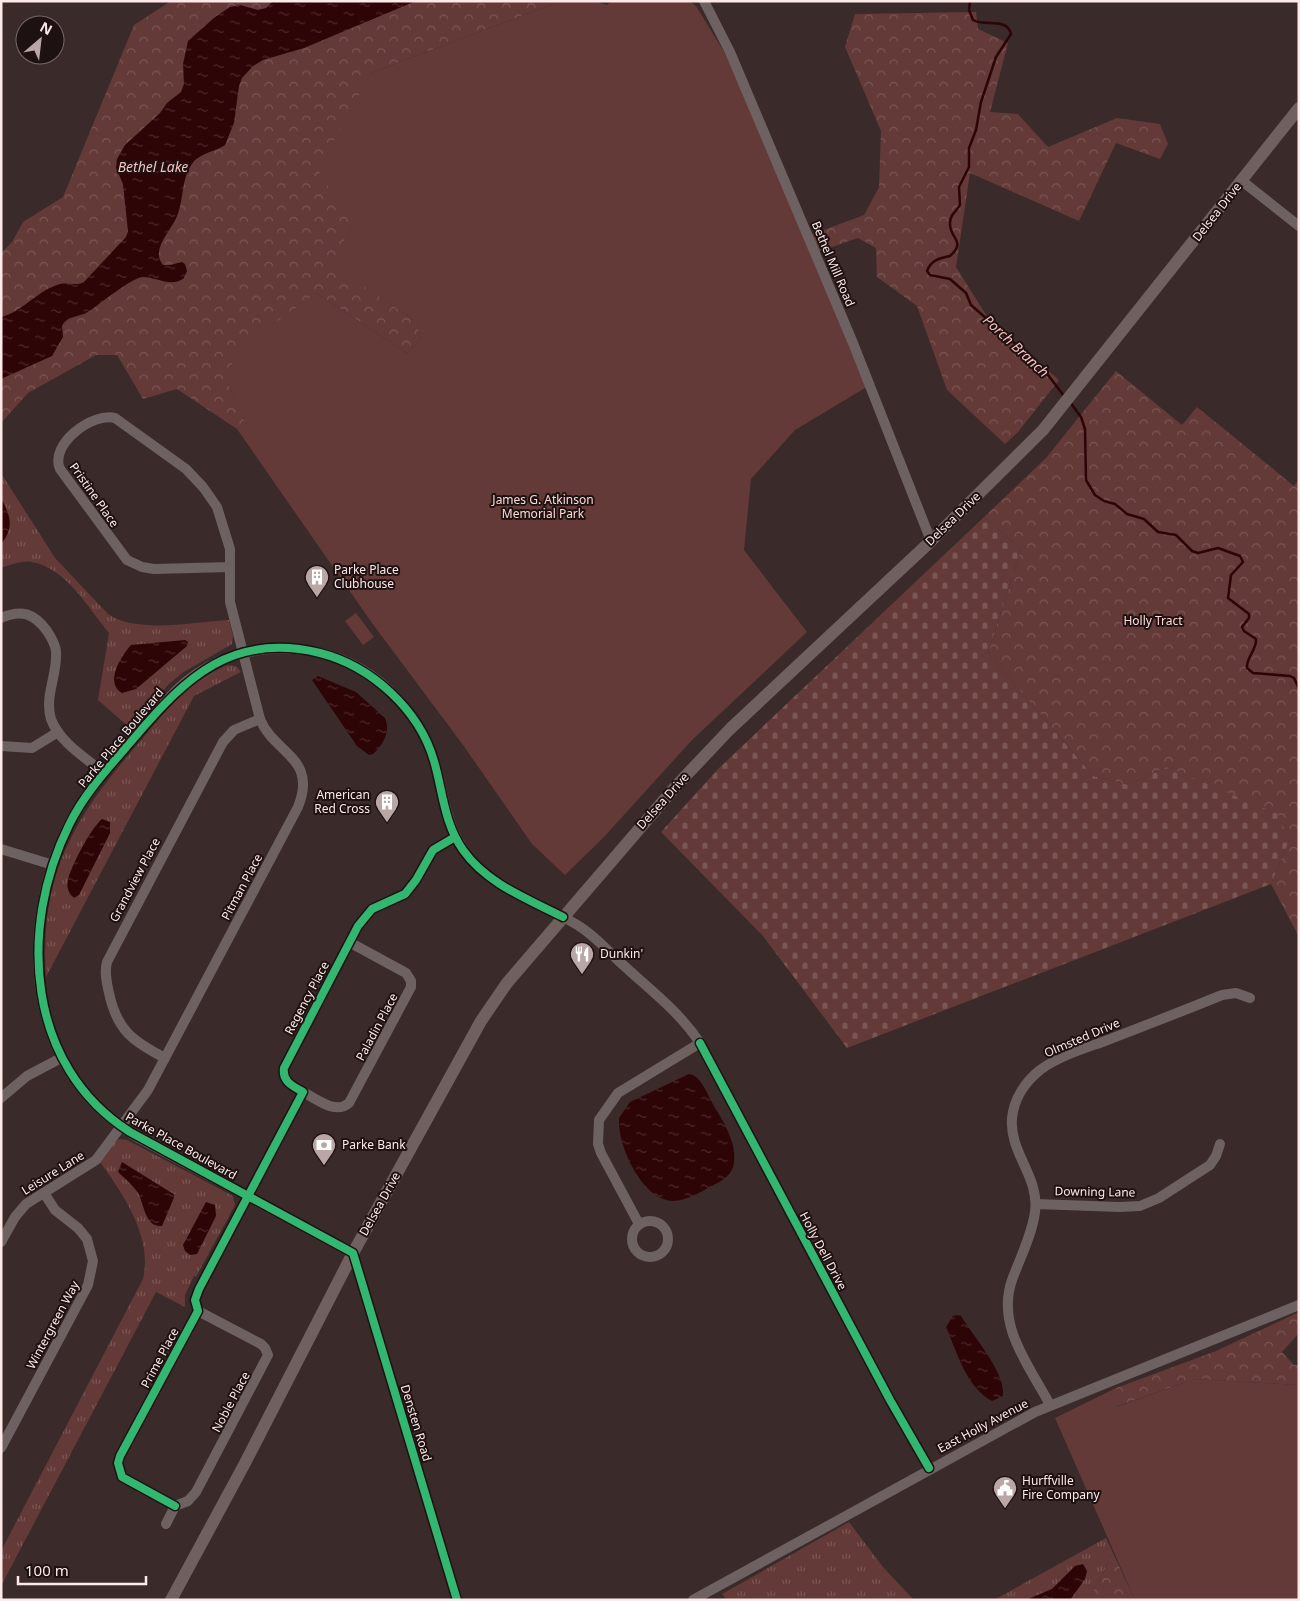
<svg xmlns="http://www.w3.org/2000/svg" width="1300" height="1601" font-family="'Noto Sans',sans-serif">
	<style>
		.grass { fill: url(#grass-tufts) }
		.forest { fill: url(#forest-crowns) }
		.cemetery { fill: url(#cemetery-stones) }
		.green { fill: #633a38 }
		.water { fill: url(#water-ripples) }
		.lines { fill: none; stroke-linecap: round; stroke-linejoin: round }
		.stream { stroke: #2e0507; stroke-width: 2.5 }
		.minor { stroke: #6d6161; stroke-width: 10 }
		.major { stroke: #706160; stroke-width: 12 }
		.cycleway-casing { stroke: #1e1111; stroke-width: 11 }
		.cycleway { stroke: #33b770; stroke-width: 8 }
		.labels { text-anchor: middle; stroke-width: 4; stroke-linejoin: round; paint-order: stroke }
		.street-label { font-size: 12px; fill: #fde9e8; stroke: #1e1111 }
		.park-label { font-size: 12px; fill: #fed9d7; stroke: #1e1111 }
		.poi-label { font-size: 12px; fill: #fde9e8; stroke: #1e1111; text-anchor: start }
		.water-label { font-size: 14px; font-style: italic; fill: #f7c1be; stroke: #1e1111 }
	</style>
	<defs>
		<pattern id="grass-tufts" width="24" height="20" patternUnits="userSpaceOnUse" patternTransform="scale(1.25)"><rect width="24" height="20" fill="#633a38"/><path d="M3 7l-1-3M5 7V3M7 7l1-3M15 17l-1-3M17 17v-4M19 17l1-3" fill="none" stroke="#7a5655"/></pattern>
		<pattern id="forest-crowns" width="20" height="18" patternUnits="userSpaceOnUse" patternTransform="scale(1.25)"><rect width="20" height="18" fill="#633a38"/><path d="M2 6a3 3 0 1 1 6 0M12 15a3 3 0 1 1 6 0" fill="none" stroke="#7a5655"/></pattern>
		<pattern id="cemetery-stones" width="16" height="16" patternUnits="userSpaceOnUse" patternTransform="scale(1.25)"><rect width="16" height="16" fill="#633a38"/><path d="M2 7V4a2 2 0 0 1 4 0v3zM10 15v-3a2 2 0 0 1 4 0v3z" fill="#7a5655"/></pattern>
		<pattern id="water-ripples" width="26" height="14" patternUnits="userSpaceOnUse" patternTransform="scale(1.25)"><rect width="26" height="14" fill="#2e0507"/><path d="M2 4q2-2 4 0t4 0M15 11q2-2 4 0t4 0" fill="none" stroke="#4d292b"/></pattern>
	</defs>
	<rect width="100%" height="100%" fill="#3a2a29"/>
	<g class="grass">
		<path d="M 1,473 L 55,558 L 108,614 C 136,634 194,622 229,620 L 233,636 L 232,644 L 182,673 L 169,684 L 130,728 L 98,700 L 109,633 C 89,609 66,568 32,562 C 23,560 10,565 1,568 Z"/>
		<path d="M 227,665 L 236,666 L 241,672 L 194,696 L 46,977 C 39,872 76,815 142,739 C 167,709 190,681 227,665 Z"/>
		<path d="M 120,1139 L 127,1140 L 233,1196 L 235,1205 L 196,1277 L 194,1276 L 185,1295 L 185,1307 L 156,1292 L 1,1586 L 1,1551 L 143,1279 C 153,1237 123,1194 100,1162 L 115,1141 Z"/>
		<path d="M 849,1522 L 883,1567 L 914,1600 L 727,1600 L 722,1594 Z"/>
		<path d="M 1106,1538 L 1113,1553 L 1089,1600 L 994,1600 Z"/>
	</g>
	<g class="forest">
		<path d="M 171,1 L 561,1 L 371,73 L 352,226 L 332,264 L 417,322 L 421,340 L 407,353 L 316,293 L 228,383 L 247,426 L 237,429 L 177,389 L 143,399 L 117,355 L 96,355 L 28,393 L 1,423 L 1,253 L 12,242 L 23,222 L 63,197 L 134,25 Z"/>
		<path d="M 976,12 L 978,29 L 1008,43 L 990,112 L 1018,114 L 1048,147 L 1117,118 L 1160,124 L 1168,144 L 1160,159 L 1116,143 L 1079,221 L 970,173 L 956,267 L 988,318 L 1059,380 L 1018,432 L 1005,444 L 947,390 L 917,306 L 877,277 L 876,248 L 858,238 L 812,254 L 805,237 L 864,215 L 879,187 L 881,131 L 845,47 L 855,14 Z"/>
		<path d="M 1116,371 L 1182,425 L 1197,407 L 1294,486 L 1299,479 L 1299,937 L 1271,884 L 1289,841 L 1167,767 L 1128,785 L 1093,776 L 988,653 L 1021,549 L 984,517 L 1046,458 Z"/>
		<path d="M 1299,1312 L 1299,1333 L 1282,1352 L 1294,1365 L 1299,1365 L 1299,1385 L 1195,1379 L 1115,1407 L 1116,1388 L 1216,1351 Z"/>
		<path d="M 1113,1553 L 1135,1600 L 1089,1600 Z"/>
	</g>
	<path class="cemetery" d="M 984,517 L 1021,549 L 988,653 L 1093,776 L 1128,785 L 1167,767 L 1278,814 L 1289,841 L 1271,884 L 847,1048 L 763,936 L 661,832 L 719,768 Z"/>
	<g class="green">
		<path d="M 561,1 L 595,1 L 607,5 L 611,1 L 690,1 L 696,6 L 726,55 L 870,385 L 795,430 L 751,479 L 744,550 L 807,632 L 692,740 L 604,837 L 565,875 L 532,844 L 463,745 L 372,623 L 237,429 L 246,425 L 228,383 L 234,353 L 316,293 L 407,353 L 421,340 L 417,322 L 331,264 L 352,226 L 318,170 L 371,73 Z"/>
		<path d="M 356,613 L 374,637 L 363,645 L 345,621 Z"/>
		<path d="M 1195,1379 L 1299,1385 L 1299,1600 L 1135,1600 L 1055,1418 L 1116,1388 L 1116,1407 Z"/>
	</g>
	<g class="water">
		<path d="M 273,1 L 416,1 L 304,48 L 263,60 L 253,66 L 242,78 L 239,86 L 234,123 L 225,145 C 215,152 199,153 192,164 C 181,179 184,200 177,216 C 171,232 150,249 163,265 L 170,265 L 182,262 L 185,264 L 187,271 L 184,278 C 172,288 156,277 143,277 C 132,277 99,305 88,312 C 79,317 67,316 62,326 L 63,337 L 52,356 L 1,379 L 1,317 C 22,312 36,292 57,285 C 66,281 75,287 84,282 L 126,237 L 128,231 L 123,184 L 116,168 L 117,159 L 125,145 L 160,113 L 167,103 L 181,92 L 184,84 L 183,64 L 188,41 L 215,17 L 230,7 L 240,5 L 258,10 L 266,8 Z"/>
		<path d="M 1,498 C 10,515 15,527 1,544 Z"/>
		<path d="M 185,640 L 188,642 L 187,646 L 136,689 L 122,693 C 104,683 121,656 131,645 Z"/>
		<path d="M 318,676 L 356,692 L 385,718 C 391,731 383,745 373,754 L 369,755 L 357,746 L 314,683 L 312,680 Z"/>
		<path d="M 102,819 L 110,822 L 110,833 L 79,895 L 74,898 C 69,894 66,887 68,880 C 71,866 91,828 102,819 Z"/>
		<path d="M 689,1074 C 701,1075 708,1096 714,1106 C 723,1121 737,1143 734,1162 C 733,1175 722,1181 712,1186 C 700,1192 686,1201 673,1201 C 642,1200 617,1145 619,1118 L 630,1102 Z"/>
		<path d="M 122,1162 L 175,1195 L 162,1226 C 145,1228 144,1203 138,1193 C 132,1184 125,1179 118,1172 Z"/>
		<path d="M 206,1202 L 215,1205 L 216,1216 L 197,1254 L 190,1255 L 185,1251 L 183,1245 Z"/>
		<path d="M 957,1315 L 961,1316 C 973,1336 1006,1373 1003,1396 L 992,1401 C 966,1387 957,1352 946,1327 L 953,1316 Z"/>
		<path d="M 1083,1564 L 1087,1571 L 1085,1579 L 1070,1600 L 1026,1600 L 1052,1589 L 1075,1566 Z"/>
	</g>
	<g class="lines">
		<g class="stream">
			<path d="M 970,1 L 969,10 L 973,20 C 985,27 1007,17 1011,34 L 996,57 L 981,102 L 976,130 L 969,148 L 969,167 L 959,187 L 960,205 C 956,212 950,214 950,223 C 949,238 967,241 950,256 C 940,258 931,260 927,271 L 930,275 L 950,279 L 966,293 L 971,305 L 1042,367 L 1064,396"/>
			<path d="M 1070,402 L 1081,417 L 1085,429 L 1086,480 L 1095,495 L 1104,501 L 1115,504 L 1127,514 L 1144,519 L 1158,532 L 1176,535 L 1192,551 L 1198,553 L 1218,548 L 1240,556 L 1243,562 L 1231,575 L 1228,598 L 1249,614 L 1249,618 L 1242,627 L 1244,631 L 1256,639 C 1257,650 1246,657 1247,668 L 1253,673 L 1290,676 L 1294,678 L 1299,689"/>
		</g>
		<g class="minor">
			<path d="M 704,1 L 730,52 L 853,343 L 931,541"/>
			<path d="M 1242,181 L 1299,226"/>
			<path d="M 1,618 C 21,609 34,613 47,631 C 51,637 55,643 56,651 C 58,674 44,696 51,719 C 59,742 86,758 104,773"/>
			<path d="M 1,746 L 32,748 L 58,732"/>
			<path d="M 1,849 L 53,865"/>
			<path d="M 165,1058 C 132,1041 117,1030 109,993 C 107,983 104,973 107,962 L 223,742 L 234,730 L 260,719"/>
			<path d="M 303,1092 C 317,1099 335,1115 349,1103 L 411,987 L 411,981 L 406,973 L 349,942"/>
			<path d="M 1,1098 L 27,1076 L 61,1058"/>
			<path d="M 1036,1204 L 1119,1207 L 1140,1206 L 1159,1198 L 1210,1165 L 1216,1156 L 1220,1144"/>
			<circle cx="650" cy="1239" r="18"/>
			<path d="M 639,1224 L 601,1153 L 598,1144 L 599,1120 L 618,1093 L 700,1043"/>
			<path d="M 1,1242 L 15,1217 L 26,1204 L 96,1160 L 148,1090 L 298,807 C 318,757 274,754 260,719 L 230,602 L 230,549 L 217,507 L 203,487 L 186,469 L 115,418 C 93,412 49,444 60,469 L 127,560 L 142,567 L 154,569 L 230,567"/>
			<path d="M 1050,1405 C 1029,1365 996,1326 1012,1280 C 1020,1258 1032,1235 1035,1212 C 1040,1177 1009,1153 1012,1118 C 1014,1099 1025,1082 1040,1070 C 1059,1056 1083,1049 1105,1041 C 1144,1026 1183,1011 1222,995 L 1236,993 L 1250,998"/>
			<path d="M 1,1448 L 88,1285 L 93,1261 L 87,1239 L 78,1228 L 55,1210 L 44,1193"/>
			<path d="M 175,1506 L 122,1477 L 118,1463 L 120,1456 L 198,1311 L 195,1300 L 199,1289 L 303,1092 C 293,1086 282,1082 284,1068 L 358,926 L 372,909 L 405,894 L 416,880 L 433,850 L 455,837"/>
			<path d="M 166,1524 L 175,1506 L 188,1501 L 196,1492 L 268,1355 L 265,1348 L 261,1344 L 198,1311"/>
			<path d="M 457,1600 L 353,1253 L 137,1137 C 27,1073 16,932 68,826 C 84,794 108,768 131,741 C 149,721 166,698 187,681 C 239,640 314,638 369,674 C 397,693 423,725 433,757 C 446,798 444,833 477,866 C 504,892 542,904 574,923 C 592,933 606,949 621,963 C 649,989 679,1011 700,1043 L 890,1400 L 929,1468"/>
			<path d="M 693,1600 L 1035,1412 L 1299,1305"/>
		</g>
		<path class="major" d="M 171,1600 L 244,1465 L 353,1253 L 481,1021 L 507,983 L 677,785 L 730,729 L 931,541 L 1043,430 L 1299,108"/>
		<g class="cycleway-casing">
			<g id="cycleway">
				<path d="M 700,1043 L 890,1400 L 929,1468"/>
				<path d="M 175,1506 L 122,1477 L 118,1463 L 120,1456 L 198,1311 L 195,1300 L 199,1289 L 303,1092 C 293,1086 282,1082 284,1068 L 358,926 L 372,909 L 405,894 L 416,880 L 433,850 L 455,837"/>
				<path d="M 457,1600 L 353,1253 L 130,1132 C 26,1066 18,928 69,825 C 85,792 111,765 135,737 C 187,676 233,632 320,653 C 371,666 419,709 434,761 C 443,792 444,823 463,850 C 487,884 528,899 563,917"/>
			</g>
		</g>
		<use href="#cycleway" class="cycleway"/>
	</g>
	<defs>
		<g id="building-pin" transform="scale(1.25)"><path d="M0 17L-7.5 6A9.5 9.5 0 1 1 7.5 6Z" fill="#b9a6a5" stroke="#1e1111"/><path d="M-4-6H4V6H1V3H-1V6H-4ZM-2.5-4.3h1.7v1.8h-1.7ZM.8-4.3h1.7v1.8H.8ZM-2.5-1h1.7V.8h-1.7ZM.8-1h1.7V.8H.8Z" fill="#fff"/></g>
		<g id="restaurant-pin" transform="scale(1.25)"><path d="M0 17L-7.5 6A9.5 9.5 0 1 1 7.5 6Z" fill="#b9a6a5" stroke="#1e1111"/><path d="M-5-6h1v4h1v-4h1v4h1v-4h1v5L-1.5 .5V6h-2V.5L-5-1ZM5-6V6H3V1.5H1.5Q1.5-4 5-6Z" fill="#fff"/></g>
		<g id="bank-pin" transform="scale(1.25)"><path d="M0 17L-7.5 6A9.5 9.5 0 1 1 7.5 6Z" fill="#b9a6a5" stroke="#1e1111"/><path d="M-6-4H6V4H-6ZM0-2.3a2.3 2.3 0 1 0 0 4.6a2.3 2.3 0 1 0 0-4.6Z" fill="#fff"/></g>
		<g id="civic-pin" transform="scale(1.25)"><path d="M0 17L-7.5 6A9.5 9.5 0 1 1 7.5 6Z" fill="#b9a6a5" stroke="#1e1111"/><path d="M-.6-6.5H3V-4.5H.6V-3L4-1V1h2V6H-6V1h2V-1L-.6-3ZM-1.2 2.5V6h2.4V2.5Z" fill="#fff"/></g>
	</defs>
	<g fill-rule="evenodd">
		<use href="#building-pin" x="317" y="577"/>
		<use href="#building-pin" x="387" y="802"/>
		<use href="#restaurant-pin" x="582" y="954"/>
		<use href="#bank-pin" x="324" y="1145"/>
		<use href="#civic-pin" x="1005" y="1488"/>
	</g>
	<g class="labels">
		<g class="street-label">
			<text transform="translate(1217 212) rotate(-52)" y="4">Delsea Drive</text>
			<text transform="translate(833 264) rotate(67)" y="4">Bethel Mill Road</text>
			<text transform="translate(94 495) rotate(55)" y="4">Pristine Place</text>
			<text transform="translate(953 519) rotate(-44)" y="4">Delsea Drive</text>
			<text transform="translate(121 738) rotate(-50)" y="4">Parke Place Boulevard</text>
			<text transform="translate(663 801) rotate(-48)" y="4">Delsea Drive</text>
			<text transform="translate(135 880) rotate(-62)" y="4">Grandview Place</text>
			<text transform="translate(242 887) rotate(-62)" y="4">Pitman Place</text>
			<text transform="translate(307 998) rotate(-62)" y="4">Regency Place</text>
			<text transform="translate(377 1027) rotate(-62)" y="4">Paladin Place</text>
			<text transform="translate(1082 1038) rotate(-23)" y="4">Olmsted Drive</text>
			<text transform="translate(181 1146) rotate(29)" y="4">Parke Place Boulevard</text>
			<text transform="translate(53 1173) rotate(-32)" y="4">Leisure Lane</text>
			<text transform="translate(1095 1192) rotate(1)" y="4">Downing Lane</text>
			<text transform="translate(380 1204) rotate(-61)" y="4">Delsea Drive</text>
			<text transform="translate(823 1251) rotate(62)" y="4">Holly Dell Drive</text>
			<text transform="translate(53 1325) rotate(-62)" y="4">Wintergreen Way</text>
			<text transform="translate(160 1358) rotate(-62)" y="4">Prime Place</text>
			<text transform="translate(231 1402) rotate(-62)" y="4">Noble Place</text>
			<text transform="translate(416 1423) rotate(73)" y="4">Densten Road</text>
			<text transform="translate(983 1426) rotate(-28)" y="4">East Holly Avenue</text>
		</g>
		<g class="park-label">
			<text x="543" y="504">James G. Atkinson<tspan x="543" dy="14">Memorial Park</tspan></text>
			<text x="1153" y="625">Holly Tract</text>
		</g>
		<g class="poi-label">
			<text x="334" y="574">Parke Place<tspan x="334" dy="14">Clubhouse</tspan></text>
			<text x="370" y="799" text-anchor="end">American<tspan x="370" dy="14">Red Cross</tspan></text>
			<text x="600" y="958">Dunkin'</text>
			<text x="342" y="1149">Parke Bank</text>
			<text x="1022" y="1485">Hurffville<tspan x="1022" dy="14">Fire Company</tspan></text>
		</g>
		<g class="water-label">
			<text x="153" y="172">Bethel Lake</text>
			<text transform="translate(1016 346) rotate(43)" y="5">Porch Branch</text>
		</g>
	</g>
	<rect width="1300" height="1601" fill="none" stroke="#fde9e8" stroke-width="5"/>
	<g transform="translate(40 40) rotate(28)"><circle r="24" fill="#1e1111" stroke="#776767"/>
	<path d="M0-4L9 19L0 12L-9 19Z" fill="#b9a6a5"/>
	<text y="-8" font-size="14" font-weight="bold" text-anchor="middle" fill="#fde9e8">N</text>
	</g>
	<path d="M18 1576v8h128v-8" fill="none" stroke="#fde9e8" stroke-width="2.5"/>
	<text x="25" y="1576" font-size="15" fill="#fde9e8" stroke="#1e1111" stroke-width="4" paint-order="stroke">100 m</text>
</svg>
